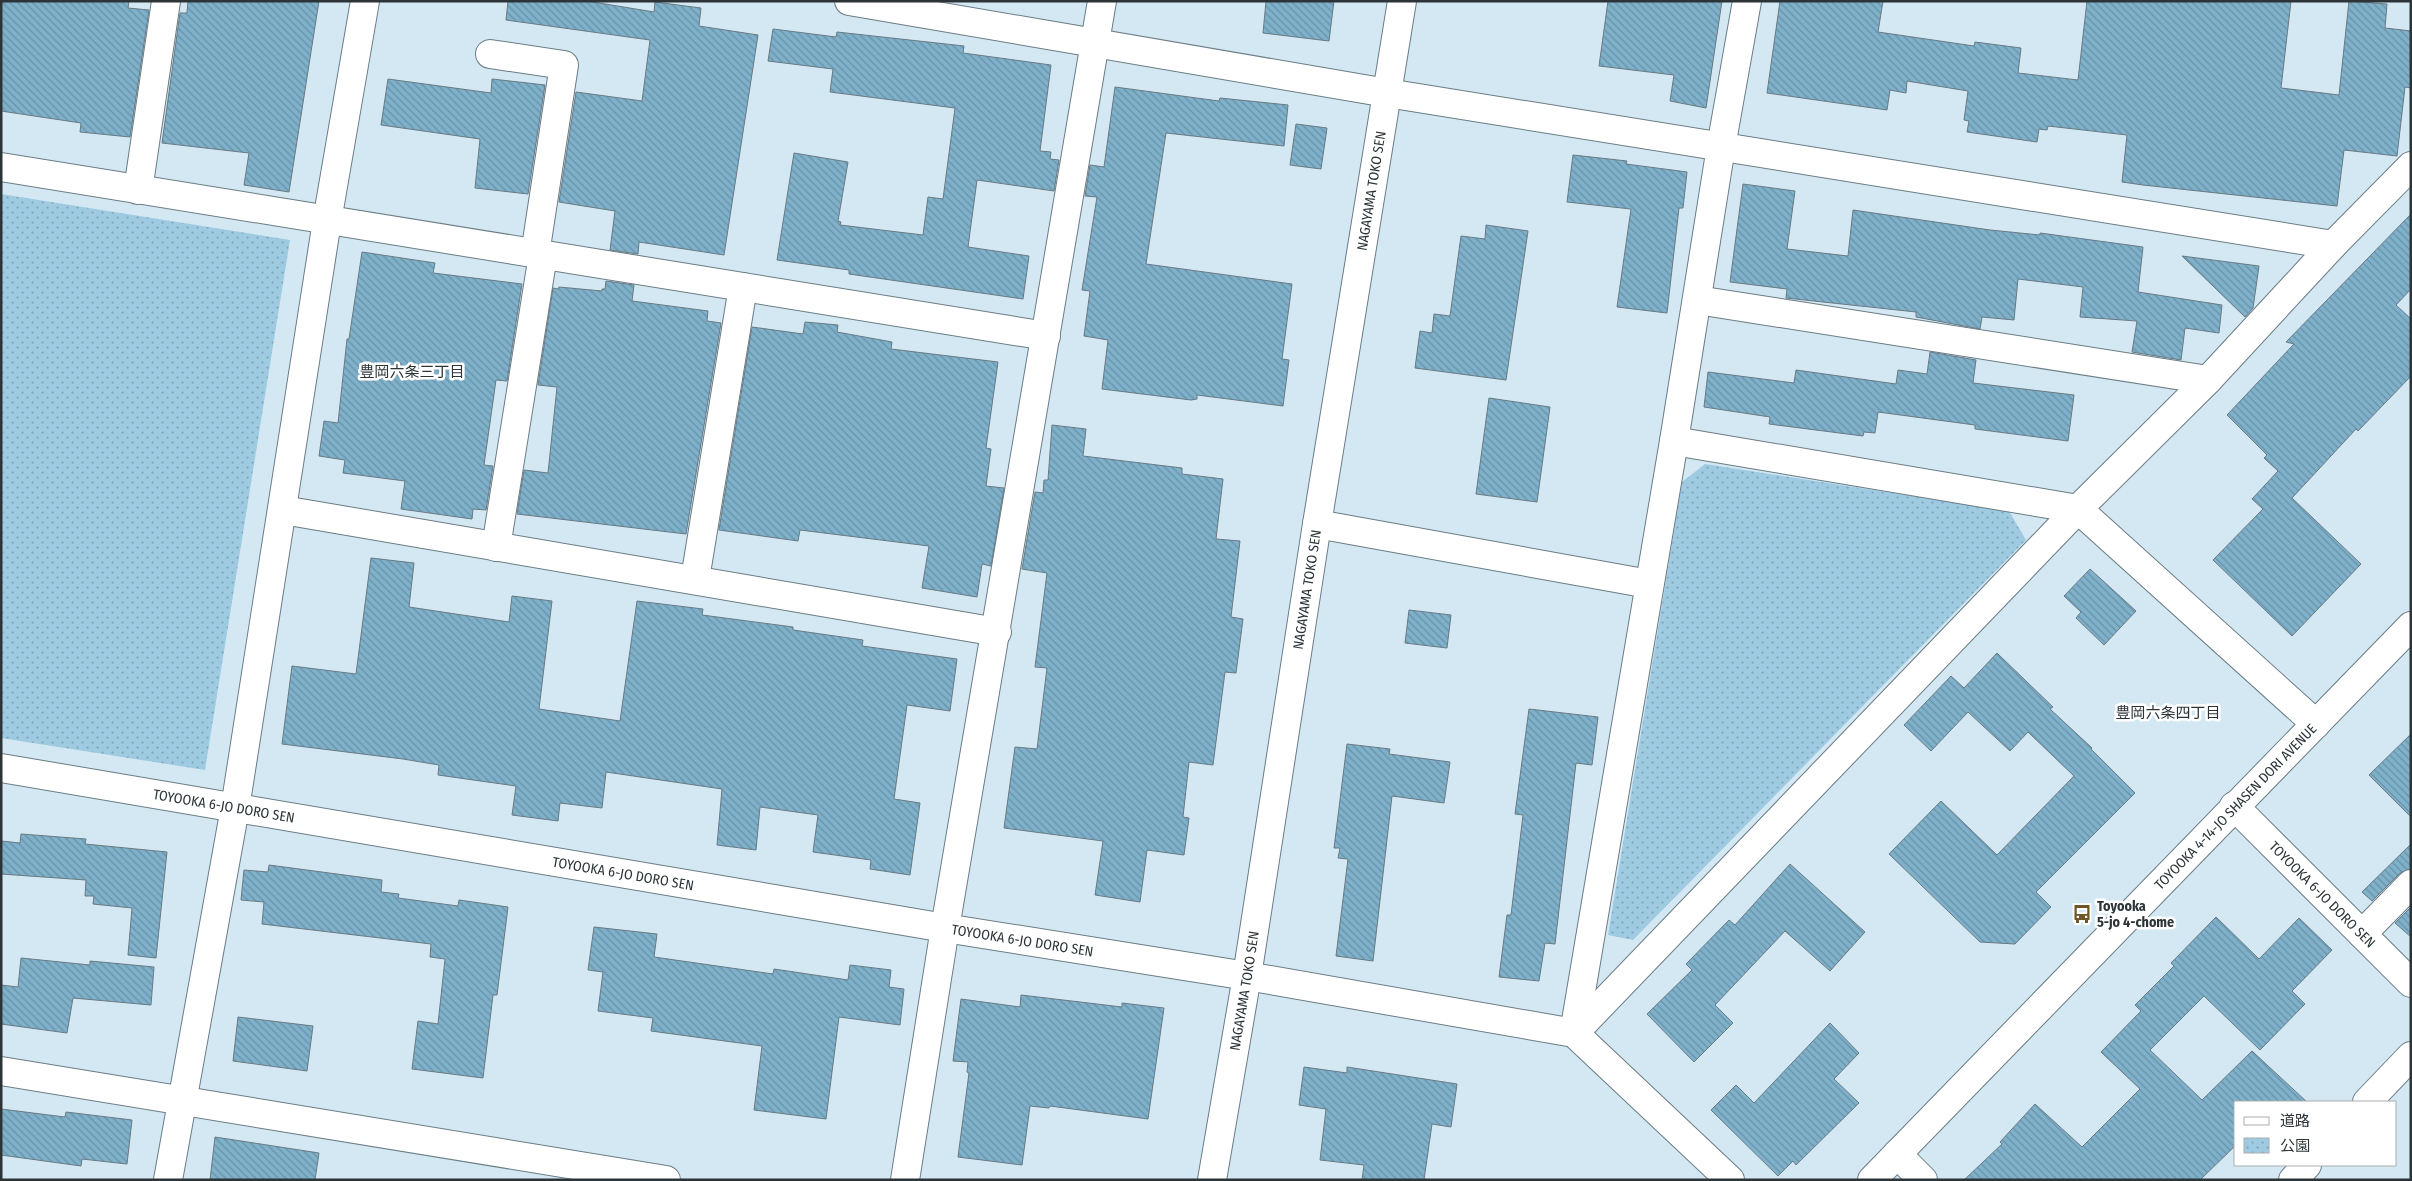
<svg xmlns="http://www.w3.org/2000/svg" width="2412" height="1181" font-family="'Fira Sans Condensed','Noto Sans JP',sans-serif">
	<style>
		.park { fill: url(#park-dots) }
		.building { fill: url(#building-back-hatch); stroke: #687a83 }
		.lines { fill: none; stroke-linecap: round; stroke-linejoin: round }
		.minor-casing { stroke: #6a7c85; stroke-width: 30 }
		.minor { stroke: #fff; stroke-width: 28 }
		.labels { text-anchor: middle; stroke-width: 5; stroke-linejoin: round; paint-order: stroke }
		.street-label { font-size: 14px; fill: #2c3438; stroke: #fff }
		.poi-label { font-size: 14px; font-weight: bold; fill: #2c3438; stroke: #fff; text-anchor: start }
		.neighbourhood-label { font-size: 15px; fill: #2c3438; stroke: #fff }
	</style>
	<defs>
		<pattern id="park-dots" width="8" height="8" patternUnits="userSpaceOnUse" patternTransform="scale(1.25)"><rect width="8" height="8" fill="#9fcbe2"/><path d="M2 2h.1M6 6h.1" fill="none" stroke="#82a6b8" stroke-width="1.8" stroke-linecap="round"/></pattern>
		<pattern id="building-back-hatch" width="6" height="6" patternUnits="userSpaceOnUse" patternTransform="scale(1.25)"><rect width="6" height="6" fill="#7fb1cb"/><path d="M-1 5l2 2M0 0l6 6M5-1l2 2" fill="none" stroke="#6891a6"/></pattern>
	</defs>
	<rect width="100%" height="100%" fill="#d4e8f3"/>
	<g class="park">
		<path d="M 1,194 L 290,240 L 205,770 L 1,738 Z"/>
		<path d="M 1705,464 L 2009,511 L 2026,540 L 1633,940 L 1608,935 L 1682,482 Z"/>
	</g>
	<g class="building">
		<path d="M 1,1 L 129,1 L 128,8 L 149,10 L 130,137 L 80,132 L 81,123 L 1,111 Z"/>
		<path d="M 188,1 L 319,1 L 289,192 L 244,185 L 249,153 L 162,143 L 180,13 L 187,13 Z"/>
		<path d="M 508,1 L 587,1 L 654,12 L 655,2 L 701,8 L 699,26 L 758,35 L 724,255 L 639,242 L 638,254 L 610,250 L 615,211 L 559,202 L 576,92 L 642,101 L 650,40 L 506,20 Z"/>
		<path d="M 1266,1 L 1334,1 L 1329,41 L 1263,33 Z"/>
		<path d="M 1608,1 L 1722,1 L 1706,108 L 1670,101 L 1674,75 L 1599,66 Z"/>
		<path d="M 1780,1 L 1883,1 L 1878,32 L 1974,46 L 1975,42 L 2021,48 L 2018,73 L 2078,80 L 2087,1 L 2291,1 L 2281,88 L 2339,95 L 2349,1 L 2387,4 L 2385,28 L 2411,31 L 2411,88 L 2405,87 L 2397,156 L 2344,150 L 2337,206 L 2143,185 L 2122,182 L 2127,135 L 2048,126 L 2047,130 L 2039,129 L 2037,142 L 1967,132 L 1969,121 L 1964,120 L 1968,91 L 1907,81 L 1906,93 L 1890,90 L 1887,110 L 1767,93 Z"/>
		<path d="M 773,29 L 836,37 L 837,32 L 964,46 L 963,53 L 1051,65 L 1040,151 L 1051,152 L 1050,159 L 1059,160 L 1054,191 L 977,180 L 968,247 L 1029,256 L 1023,299 L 849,274 L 849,270 L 777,260 L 794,153 L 848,162 L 838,221 L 841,222 L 840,225 L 923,235 L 928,197 L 943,199 L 955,108 L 830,92 L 833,69 L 768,61 Z"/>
		<path d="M 388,79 L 491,93 L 492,79 L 545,85 L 528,194 L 475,188 L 480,139 L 381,125 Z"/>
		<path d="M 1115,87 L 1219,101 L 1220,98 L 1288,105 L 1284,146 L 1166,133 L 1146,264 L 1292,284 L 1282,359 L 1289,360 L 1283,406 L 1197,395 L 1197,399 L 1191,400 L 1102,389 L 1108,340 L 1084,336 L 1090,291 L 1082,290 L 1097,197 L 1085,196 L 1090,165 L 1104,167 Z"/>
		<path d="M 1296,124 L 1327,128 L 1321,169 L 1290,165 Z"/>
		<path d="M 1573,155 L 1627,161 L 1626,164 L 1687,172 L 1683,208 L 1679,208 L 1667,313 L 1617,307 L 1631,209 L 1567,202 Z"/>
		<path d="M 1743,184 L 1795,191 L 1787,249 L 1848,256 L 1853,210 L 1990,230 L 2040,235 L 2040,233 L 2143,247 L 2138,292 L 2222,305 L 2219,333 L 2185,328 L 2181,360 L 2132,352 L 2137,321 L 2080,317 L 2083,287 L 2018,279 L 2014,320 L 1982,317 L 1980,329 L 1916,317 L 1916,312 L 1786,298 L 1787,289 L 1730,282 Z"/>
		<path d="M 2411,214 L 2411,289 L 2396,305 L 2411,319 L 2411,376 L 2358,431 L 2356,429 L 2292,498 L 2361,564 L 2292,636 L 2213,560 L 2263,509 L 2252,499 L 2278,471 L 2264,458 L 2267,455 L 2227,415 L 2294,344 L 2286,342 Z"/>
		<path d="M 1486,225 L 1528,231 L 1506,380 L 1415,368 L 1420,331 L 1432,333 L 1434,314 L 1450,316 L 1461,236 L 1485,239 Z"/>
		<path d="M 362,252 L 435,263 L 433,273 L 522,284 L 507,381 L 496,380 L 484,465 L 493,466 L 486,510 L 473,509 L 472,519 L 401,509 L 405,481 L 343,473 L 345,460 L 319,456 L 324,421 L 338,423 L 347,339 L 349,339 Z"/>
		<path d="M 2182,256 L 2259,266 L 2253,308 L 2245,317 Z"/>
		<path d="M 606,281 L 634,285 L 632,301 L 708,311 L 707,321 L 721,323 L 686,534 L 517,514 L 524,470 L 548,473 L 557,387 L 538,385 L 553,288 L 558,289 L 559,287 L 602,291 L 602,289 L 605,289 Z"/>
		<path d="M 805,322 L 838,325 L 837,332 L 892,342 L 891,349 L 998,362 L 986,448 L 991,449 L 986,486 L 1004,488 L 991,566 L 982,564 L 977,597 L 922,588 L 929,546 L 800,530 L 798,541 L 719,530 L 752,327 L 803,334 Z"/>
		<path d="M 1930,352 L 1976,360 L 1973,383 L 2074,395 L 2068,441 L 1975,429 L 1975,425 L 1878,412 L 1875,433 L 1864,432 L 1863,436 L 1769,424 L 1770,417 L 1704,407 L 1708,372 L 1794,383 L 1796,370 L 1896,384 L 1898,370 L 1927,374 Z"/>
		<path d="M 1489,398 L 1550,407 L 1537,502 L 1476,494 Z"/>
		<path d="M 1052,425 L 1086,429 L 1083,456 L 1182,468 L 1182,474 L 1223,479 L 1216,539 L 1240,541 L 1231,617 L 1243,619 L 1236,673 L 1225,672 L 1213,765 L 1189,762 L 1183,817 L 1189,818 L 1184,855 L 1147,850 L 1140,902 L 1095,895 L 1103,841 L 1004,828 L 1015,747 L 1037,749 L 1047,668 L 1035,667 L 1047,573 L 1022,569 L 1035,492 L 1043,493 L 1044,480 L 1048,480 Z"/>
		<path d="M 371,558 L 414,563 L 409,607 L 509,622 L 512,596 L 552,601 L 539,709 L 620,721 L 637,601 L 703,609 L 702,615 L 793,627 L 793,630 L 863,640 L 862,646 L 957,659 L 950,711 L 907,705 L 894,799 L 920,803 L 910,875 L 870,869 L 871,860 L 813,852 L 818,815 L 760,807 L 756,850 L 717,845 L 722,789 L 606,772 L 602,808 L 560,803 L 558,821 L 512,815 L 516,786 L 438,775 L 439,765 L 403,759 L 282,744 L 292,666 L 356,674 Z"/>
		<path d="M 2090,569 L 2136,611 L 2104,645 L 2076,618 L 2081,612 L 2064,596 Z"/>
		<path d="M 1409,610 L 1451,615 L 1447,648 L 1405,643 Z"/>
		<path d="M 1997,653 L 2053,707 L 2050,709 L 2092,748 L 2091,749 L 2135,793 L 2036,892 L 2051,907 L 2015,944 L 1980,942 L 1889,854 L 1941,801 L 1997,855 L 2074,776 L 2028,732 L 2010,751 L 1968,712 L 1931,751 L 1904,725 L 1951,676 L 1964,688 Z"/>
		<path d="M 1529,709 L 1598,717 L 1592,765 L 1576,763 L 1555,944 L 1545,943 L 1539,981 L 1499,977 L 1507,915 L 1511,915 L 1523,815 L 1515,814 Z"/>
		<path d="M 2411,734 L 2411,817 L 2369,775 Z"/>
		<path d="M 1347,744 L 1390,749 L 1389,754 L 1450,762 L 1444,803 L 1392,796 L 1373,961 L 1336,956 L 1348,859 L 1338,858 L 1340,848 L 1334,848 Z"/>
		<path d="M 21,834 L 86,839 L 85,844 L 167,852 L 156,958 L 128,955 L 132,908 L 93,904 L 94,896 L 85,896 L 86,880 L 1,874 L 1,841 L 20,843 Z"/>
		<path d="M 2411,844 L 2411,869 L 2400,873 L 2372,901 L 2362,892 Z"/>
		<path d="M 1790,864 L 1865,932 L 1830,971 L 1785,931 L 1715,1005 L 1733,1023 L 1694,1062 L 1647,1014 L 1692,970 L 1686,964 L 1729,920 L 1735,925 Z"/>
		<path d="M 269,865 L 382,880 L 381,892 L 399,894 L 398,898 L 458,906 L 459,900 L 508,907 L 497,995 L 493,995 L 483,1078 L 412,1069 L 418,1021 L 438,1024 L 445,959 L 430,957 L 431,944 L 262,924 L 264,902 L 241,900 L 244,870 L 268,872 Z"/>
		<path d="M 2411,907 L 2411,937 L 2395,923 Z"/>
		<path d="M 2216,917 L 2259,959 L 2299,918 L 2332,950 L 2292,991 L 2305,1004 L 2260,1050 L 2204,996 L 2150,1050 L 2202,1100 L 2252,1051 L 2307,1102 L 2236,1102 L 2236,1145 L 2200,1180 L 1964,1180 L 2002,1144 L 2000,1142 L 2035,1104 L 2082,1147 L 2140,1089 L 2101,1052 L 2141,1011 L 2135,1005 L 2174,966 L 2171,963 Z"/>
		<path d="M 594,927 L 657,934 L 654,957 L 773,974 L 774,969 L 848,980 L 850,965 L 891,970 L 889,987 L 904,989 L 900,1025 L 839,1017 L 826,1119 L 754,1110 L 762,1046 L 651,1031 L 653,1018 L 598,1011 L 603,972 L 588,970 Z"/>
		<path d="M 21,958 L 90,965 L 90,961 L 154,967 L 151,1005 L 73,998 L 67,1033 L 1,1024 L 1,985 L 18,987 Z"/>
		<path d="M 1021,995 L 1122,1007 L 1122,1003 L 1164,1008 L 1148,1119 L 1050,1106 L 1049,1108 L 1030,1106 L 1022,1165 L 958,1157 L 969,1073 L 967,1072 L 968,1062 L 953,1061 L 961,999 L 1020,1007 Z"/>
		<path d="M 238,1017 L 313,1026 L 307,1071 L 233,1061 Z"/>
		<path d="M 1830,1023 L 1859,1053 L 1834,1079 L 1859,1103 L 1796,1165 L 1793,1161 L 1778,1176 L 1711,1110 L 1736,1085 L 1754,1103 Z"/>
		<path d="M 1304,1067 L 1347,1073 L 1347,1067 L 1457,1084 L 1451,1127 L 1432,1124 L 1424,1180 L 1362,1180 L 1364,1165 L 1320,1160 L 1326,1109 L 1299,1105 Z"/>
		<path d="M 1,1109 L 65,1117 L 66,1112 L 132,1120 L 127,1164 L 82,1159 L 81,1166 L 1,1155 Z"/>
		<path d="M 215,1137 L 319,1153 L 315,1180 L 210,1180 Z"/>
	</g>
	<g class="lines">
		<g class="minor-casing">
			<g id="minor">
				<path d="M 849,1 L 1387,93 L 2333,245"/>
				<path d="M 490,54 L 564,65 L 535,254"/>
				<path d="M 1,167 L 1046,336"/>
				<path d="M 138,190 L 166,1"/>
				<path d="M 1697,300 L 2208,380"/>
				<path d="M 1674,441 L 2078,509 L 2316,724"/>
				<path d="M 283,510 L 997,632"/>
				<path d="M 1317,524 L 1649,584"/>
				<path d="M 496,547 L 543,255"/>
				<path d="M 695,579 L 743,287"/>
				<path id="s1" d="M 1,768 L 945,928 L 1247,976 L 1574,1033 L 1730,1180"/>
				<path id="s2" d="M 2234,806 L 2411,983"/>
				<path d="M 2362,934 L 2411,884"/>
				<path d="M 1574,1033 L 2078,509 L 2208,380 L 2333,245 L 2411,166"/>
				<path d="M 1574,1033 L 1674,441 L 1721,147 L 1747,1"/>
				<path d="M 1,1071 L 666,1180"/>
				<path d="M 2367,1102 L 2411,1056"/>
				<path d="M 1897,1154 L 1923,1180"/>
				<path d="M 168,1180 L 235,808 L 327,221 L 365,1"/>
				<path d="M 905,1180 L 945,928 L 1102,1"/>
				<path id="s3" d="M 1212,1180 L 1247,976 L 1317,524 L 1402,1"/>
				<path id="s4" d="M 1872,1180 L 2411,626"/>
				<path d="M 2293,1180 L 2307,1165"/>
			</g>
		</g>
		<use href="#minor" class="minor"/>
	</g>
	<defs>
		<g id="bus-bare" transform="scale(1.5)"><path d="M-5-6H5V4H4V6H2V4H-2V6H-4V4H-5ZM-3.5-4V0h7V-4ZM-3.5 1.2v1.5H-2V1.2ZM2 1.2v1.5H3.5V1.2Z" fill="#6f5627" stroke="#fff" stroke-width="2.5" paint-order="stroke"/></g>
	</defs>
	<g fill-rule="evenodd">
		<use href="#bus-bare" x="2082" y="914"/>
	</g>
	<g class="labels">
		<g class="street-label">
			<text dy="5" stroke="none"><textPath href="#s3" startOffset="1002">NAGAYAMA TOKO SEN</textPath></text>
			<text dy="5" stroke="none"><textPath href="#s3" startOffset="598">NAGAYAMA TOKO SEN</textPath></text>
			<text dy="5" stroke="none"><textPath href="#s1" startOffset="226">TOYOOKA 6-JO DORO SEN</textPath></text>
			<text dy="5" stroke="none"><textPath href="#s4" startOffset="521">TOYOOKA 4-14-JO SHASEN DORI AVENUE</textPath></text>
			<text dy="5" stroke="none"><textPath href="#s1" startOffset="631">TOYOOKA 6-JO DORO SEN</textPath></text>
			<text dy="5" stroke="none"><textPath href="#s2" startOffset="125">TOYOOKA 6-JO DORO SEN</textPath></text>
			<text dy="5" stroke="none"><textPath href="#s1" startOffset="1036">TOYOOKA 6-JO DORO SEN</textPath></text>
			<text dy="5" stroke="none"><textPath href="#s3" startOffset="192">NAGAYAMA TOKO SEN</textPath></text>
		</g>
		<g class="poi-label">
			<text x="2097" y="911">Toyooka<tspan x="2097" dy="16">5-jo 4-chome</tspan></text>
		</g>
		<g class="neighbourhood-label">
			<text x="412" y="377">豊岡六条三丁目</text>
			<text x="2168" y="718">豊岡六条四丁目</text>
		</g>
	</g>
	<rect width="2412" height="1181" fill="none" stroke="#2c3438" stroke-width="5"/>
	<rect x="2234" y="1101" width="162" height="65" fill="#ffffff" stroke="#abaeaf"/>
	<rect x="2244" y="1117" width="25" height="8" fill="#ffffff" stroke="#abaeaf"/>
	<text x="2280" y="1126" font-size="15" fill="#2c3438">道路</text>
	<rect x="2244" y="1138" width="25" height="15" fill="url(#park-dots)" stroke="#abaeaf"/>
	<text x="2280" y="1151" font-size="15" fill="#2c3438">公園</text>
</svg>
